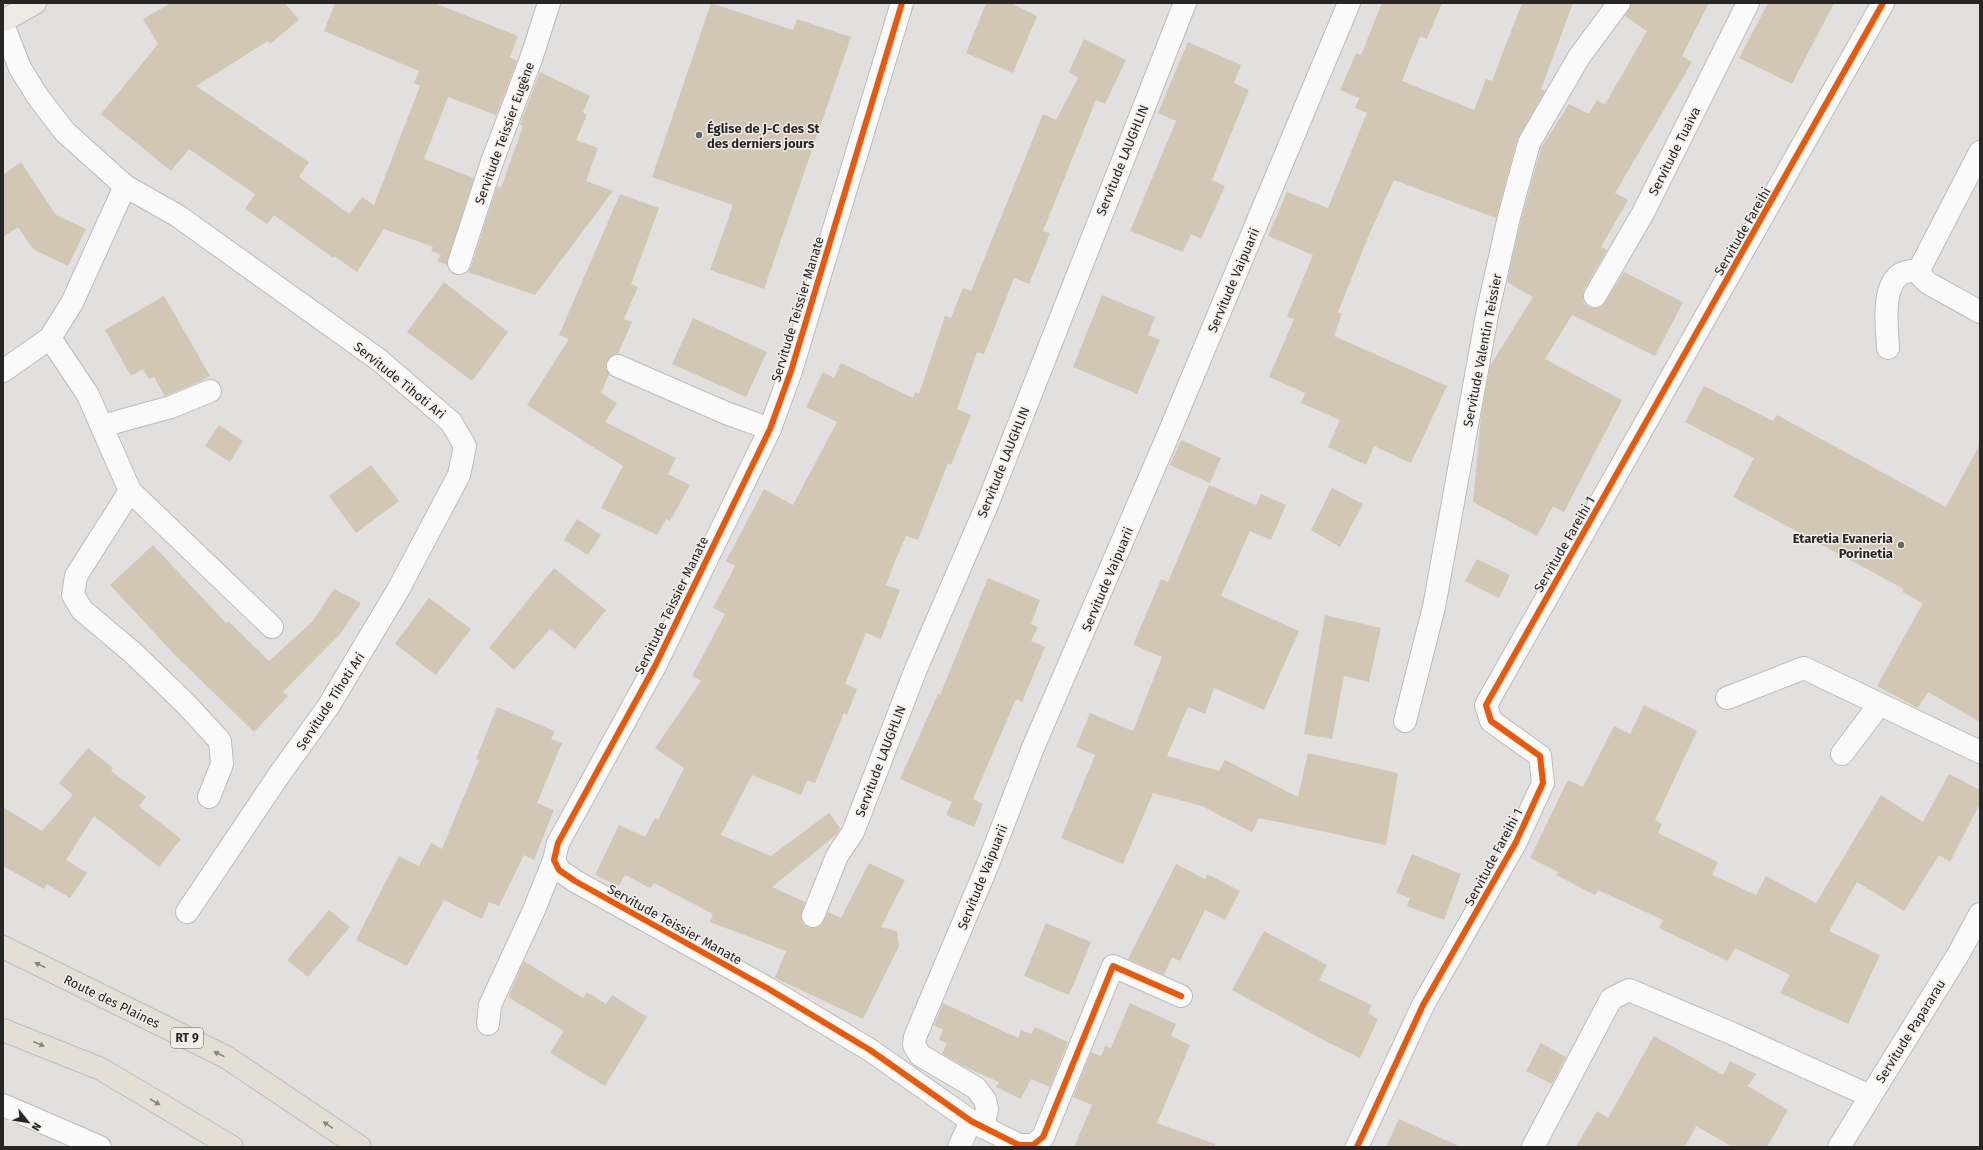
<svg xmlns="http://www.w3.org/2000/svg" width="1983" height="1150" font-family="'Fira Sans',sans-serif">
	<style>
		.building { fill: #d2c6b4 }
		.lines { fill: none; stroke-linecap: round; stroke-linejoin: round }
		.minor-casing { stroke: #bdbbba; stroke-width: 24 }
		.major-casing { stroke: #bdbcbb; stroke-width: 24 }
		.highway-casing { stroke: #bdbcbb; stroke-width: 24 }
		.minor { stroke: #fbfafa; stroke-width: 22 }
		.major { stroke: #eee9e3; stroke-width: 22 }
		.highway { stroke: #e5ded4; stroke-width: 22 }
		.cycleway-casing { stroke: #f1eeea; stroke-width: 8 }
		.cycleway { stroke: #e8590c; stroke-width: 6 }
		.oneway { fill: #86827c }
		.poi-dot { fill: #686766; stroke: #f1eeea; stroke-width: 1.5 }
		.labels { text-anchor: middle; stroke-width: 3; stroke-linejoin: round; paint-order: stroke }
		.shield { fill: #f1eeea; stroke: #646260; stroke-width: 1 }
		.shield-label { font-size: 12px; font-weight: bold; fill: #272625 }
		.poi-label { font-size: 13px; font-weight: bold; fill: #272625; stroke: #f1eeea; text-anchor: start }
		.street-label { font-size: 13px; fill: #272625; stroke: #f1eeea }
	</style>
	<rect width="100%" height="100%" fill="#e2e0de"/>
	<g class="building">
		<path d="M 171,3 L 285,3 L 299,20 L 270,44 L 268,41 L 196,86 L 309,162 L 299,177 L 349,214 L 362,197 L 374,205 L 420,86 L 414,83 L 419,71 L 324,31 L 335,3 L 434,3 L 518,36 L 510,57 L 517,61 L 496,115 L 448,97 L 424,159 L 474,178 L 447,265 L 437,261 L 441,255 L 431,251 L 433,247 L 384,229 L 357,272 L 334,256 L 333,258 L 274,215 L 267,224 L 245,209 L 255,194 L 189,149 L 171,171 L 101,114 L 158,44 L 143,19 Z"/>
		<path d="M 711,3 L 793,30 L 797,19 L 851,37 L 764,289 L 710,270 L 733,205 L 652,177 Z"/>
		<path d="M 986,3 L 1011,3 L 1037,16 L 1013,73 L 966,53 Z"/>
		<path d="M 1382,3 L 1442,3 L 1427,39 L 1420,36 L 1402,81 L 1474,110 L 1486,79 L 1492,81 L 1522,3 L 1573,3 L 1541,89 L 1545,91 L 1517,140 L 1496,218 L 1394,180 L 1371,230 L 1338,312 L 1342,314 L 1334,336 L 1447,386 L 1411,463 L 1374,446 L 1366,465 L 1328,447 L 1340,420 L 1301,403 L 1305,393 L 1269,377 L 1294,319 L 1287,317 L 1313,255 L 1268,236 L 1287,192 L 1328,208 L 1367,113 L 1355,108 L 1359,98 L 1340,90 L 1356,53 L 1361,55 Z"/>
		<path d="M 1631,3 L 1709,3 L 1682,56 L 1692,62 L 1615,193 L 1628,200 L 1601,247 L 1607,250 L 1584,290 L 1583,296 L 1584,303 L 1589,307 L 1595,308 L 1602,307 L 1624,272 L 1683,302 L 1655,356 L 1572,315 L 1545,359 L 1622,400 L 1564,512 L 1553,506 L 1537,536 L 1473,502 L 1481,416 L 1490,366 L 1533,297 L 1507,282 L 1521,220 L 1541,148 L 1569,104 L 1589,114 L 1597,100 L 1604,104 L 1607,101 L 1647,31 L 1625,16 Z"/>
		<path d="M 1768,3 L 1834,3 L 1792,84 L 1739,58 Z"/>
		<path d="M 1084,39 L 1126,60 L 1105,104 L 1096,100 L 1043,231 L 1050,233 L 1029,284 L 1014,278 L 984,354 L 977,352 L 957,409 L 971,415 L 951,465 L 948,463 L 918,540 L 906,536 L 896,559 L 886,585 L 900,590 L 881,639 L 866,633 L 845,684 L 857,689 L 847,715 L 844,713 L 815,783 L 807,780 L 801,795 L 752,775 L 721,835 L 771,856 L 829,813 L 840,828 L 836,835 L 772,887 L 805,902 L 801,917 L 803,924 L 809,928 L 815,928 L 821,926 L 828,912 L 841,918 L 869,863 L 905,880 L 881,927 L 897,931 L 899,946 L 863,1019 L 775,978 L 786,951 L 710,922 L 713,914 L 654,883 L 650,888 L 625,875 L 619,886 L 595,875 L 619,825 L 645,837 L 655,818 L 658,820 L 684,768 L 655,748 L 701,681 L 692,676 L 725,614 L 713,608 L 735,566 L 726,561 L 764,489 L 793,505 L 837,422 L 806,407 L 823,372 L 834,378 L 841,363 L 913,398 L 915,392 L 919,394 L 945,316 L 951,318 L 963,288 L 971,291 L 1043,114 L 1056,120 L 1078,78 L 1069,72 Z"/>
		<path d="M 1188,42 L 1241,65 L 1234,83 L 1249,90 L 1212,180 L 1225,186 L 1201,239 L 1191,234 L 1183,252 L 1130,231 L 1176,121 L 1158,113 Z"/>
		<path d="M 540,72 L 590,96 L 583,112 L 587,115 L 576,140 L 598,148 L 586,181 L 613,191 L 535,295 L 468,272 L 471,267 L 497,186 L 501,188 L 523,126 L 520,124 Z"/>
		<path d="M 21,162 L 56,215 L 86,229 L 68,266 L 33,249 L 18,227 L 3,237 L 3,175 Z"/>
		<path d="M 620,194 L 659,208 L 631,284 L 638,287 L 624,319 L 632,322 L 618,354 L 611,356 L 607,361 L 606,368 L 609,374 L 601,393 L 617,403 L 605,422 L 676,458 L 668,474 L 690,485 L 670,521 L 666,519 L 657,535 L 601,508 L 623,466 L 527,405 L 569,339 L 559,335 Z"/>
		<path d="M 444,282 L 508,332 L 472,381 L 407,332 Z"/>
		<path d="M 1102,295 L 1155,317 L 1148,335 L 1160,340 L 1137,394 L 1073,367 Z"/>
		<path d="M 164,296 L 210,376 L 199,382 L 165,396 L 154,377 L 149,379 L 143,369 L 131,376 L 105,330 Z"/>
		<path d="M 693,318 L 767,352 L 746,397 L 672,364 Z"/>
		<path d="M 1704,386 L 1773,421 L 1777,415 L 1946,507 L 1980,444 L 1980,722 L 1928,692 L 1918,708 L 1877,686 L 1923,603 L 1902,592 L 1904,589 L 1733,497 L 1754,458 L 1685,422 Z"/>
		<path d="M 219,425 L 243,441 L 230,462 L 205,446 Z"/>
		<path d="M 1181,440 L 1221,458 L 1210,483 L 1170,465 Z"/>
		<path d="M 371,465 L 399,501 L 356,533 L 329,496 Z"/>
		<path d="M 1209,485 L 1256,505 L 1261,494 L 1286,505 L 1271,540 L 1250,531 L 1221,596 L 1299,631 L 1264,710 L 1214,688 L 1205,714 L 1188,707 L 1167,756 L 1219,771 L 1225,760 L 1298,797 L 1308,753 L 1398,773 L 1386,845 L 1259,818 L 1252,832 L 1202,806 L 1153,793 L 1123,864 L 1061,838 L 1095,755 L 1076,747 L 1090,713 L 1133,731 L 1162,657 L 1133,645 L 1161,579 L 1168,582 Z"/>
		<path d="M 1332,488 L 1363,504 L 1340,547 L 1311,530 Z"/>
		<path d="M 577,519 L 601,535 L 588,555 L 564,540 Z"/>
		<path d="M 153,545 L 226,623 L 228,621 L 269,661 L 312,622 L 334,589 L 361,603 L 341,633 L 283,692 L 288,696 L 254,732 L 175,655 L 110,585 Z"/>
		<path d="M 1477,559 L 1510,575 L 1499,598 L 1465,581 Z"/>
		<path d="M 554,568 L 606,610 L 575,649 L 550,629 L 514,670 L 489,648 Z"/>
		<path d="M 988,578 L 1040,600 L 1031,624 L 1038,627 L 1031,641 L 1045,647 L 1022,702 L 1016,699 L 973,799 L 983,804 L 974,827 L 946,815 L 952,802 L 900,779 L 938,694 L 940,695 Z"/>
		<path d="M 429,598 L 471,629 L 436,675 L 395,644 Z"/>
		<path d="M 1325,615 L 1381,628 L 1369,682 L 1344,676 L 1332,739 L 1304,734 Z"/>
		<path d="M 1644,705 L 1697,731 L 1655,820 L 1662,824 L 1658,833 L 1718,862 L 1712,875 L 1756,895 L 1766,876 L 1816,903 L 1881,795 L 1923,822 L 1949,774 L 1980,790 L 1980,803 L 1950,862 L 1939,855 L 1904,911 L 1857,882 L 1829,931 L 1880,955 L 1848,1024 L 1780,993 L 1790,975 L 1735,948 L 1728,961 L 1659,928 L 1663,920 L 1598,890 L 1595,895 L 1556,875 L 1558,872 L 1530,858 L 1568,780 L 1583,787 L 1614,726 L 1630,734 Z"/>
		<path d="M 497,707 L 555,731 L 551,739 L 562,743 L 537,803 L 554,810 L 534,860 L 524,855 L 499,906 L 489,902 L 482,919 L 444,900 L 407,966 L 356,940 L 399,856 L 419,866 L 431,843 L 442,849 L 479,760 L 476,759 Z"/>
		<path d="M 88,748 L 113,768 L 111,771 L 146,797 L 139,806 L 181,839 L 159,867 L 94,816 L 66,860 L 87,873 L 70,898 L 47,884 L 44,889 L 3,866 L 3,807 L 42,831 L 73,795 L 59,783 Z"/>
		<path d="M 1412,854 L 1461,874 L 1444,920 L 1407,906 L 1410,898 L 1396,893 Z"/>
		<path d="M 1176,864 L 1205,879 L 1207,874 L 1240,891 L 1225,920 L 1205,910 L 1180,961 L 1172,957 L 1164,975 L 1128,959 Z"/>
		<path d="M 329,910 L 350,927 L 308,977 L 287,960 Z"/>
		<path d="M 1046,923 L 1091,942 L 1069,995 L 1024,976 Z"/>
		<path d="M 1264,931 L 1327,965 L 1319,980 L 1372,1005 L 1368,1013 L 1378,1019 L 1360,1058 L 1327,1042 L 1232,990 Z"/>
		<path d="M 524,961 L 583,998 L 587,992 L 606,1004 L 612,995 L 647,1017 L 605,1086 L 550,1053 L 564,1031 L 508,997 Z"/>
		<path d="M 943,1003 L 1018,1038 L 1021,1030 L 1031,1034 L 1035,1027 L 1068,1042 L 1050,1087 L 1031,1079 L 1021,1099 L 996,1087 L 999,1082 L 965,1067 L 942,1054 L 947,1043 L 939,1040 L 943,1030 L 934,1025 Z"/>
		<path d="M 1130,1003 L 1176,1024 L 1171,1036 L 1190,1045 L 1157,1123 L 1215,1144 L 1214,1147 L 1074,1147 L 1092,1105 L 1073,1097 L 1091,1052 L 1101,1056 L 1105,1046 L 1111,1048 Z"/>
		<path d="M 1654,1036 L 1723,1075 L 1730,1061 L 1756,1074 L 1748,1086 L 1788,1110 L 1767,1147 L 1733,1147 L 1696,1126 L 1685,1147 L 1576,1147 L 1597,1111 L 1608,1118 Z"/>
		<path d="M 1541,1043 L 1566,1057 L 1552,1084 L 1526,1071 Z"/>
		<path d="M 1399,1119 L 1461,1147 L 1386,1147 Z"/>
	</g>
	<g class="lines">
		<g class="minor-casing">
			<g id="minor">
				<path d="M 902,3 L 791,371 L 770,429 L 655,666 L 558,843 L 554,860 L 559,870 L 575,881 L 767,988 L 870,1050 L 971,1121 L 1019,1145 L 1033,1145 L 1043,1137 L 1113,966 L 1181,996"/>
				<path d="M 3,25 L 20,68 L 38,97 L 65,132 L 125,186 L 178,216 L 379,360 L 451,422 L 465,446 L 459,475 L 398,590 L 328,707 L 279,775 L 187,912"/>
				<path d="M 1980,152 L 1919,270 L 1921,276 L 1928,283 L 1980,312"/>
				<path d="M 459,263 L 492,162 L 532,56 L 549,3"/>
				<path d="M 1595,296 L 1643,213 L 1748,3"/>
				<path d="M 50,338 L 88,395 L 130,491 L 272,627"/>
				<path d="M 1888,348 C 1887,328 1881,286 1901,274 C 1906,271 1913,271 1919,270"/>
				<path d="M 618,366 L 726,413 L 770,429"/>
				<path d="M 3,371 L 50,338 L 72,303 L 125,186"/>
				<path d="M 102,426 L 171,407 L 210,391"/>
				<path d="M 130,491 L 76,576 L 73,595 L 82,610 L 132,652 L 185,703 L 220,741 L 222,764 L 209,797"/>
				<path d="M 1727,698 L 1804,668 L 1980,752"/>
				<path d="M 1405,721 L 1434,607 L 1487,315 L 1509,217 L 1529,143 L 1579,57 L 1619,3"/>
				<path d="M 1842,754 L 1879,705"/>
				<path d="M 813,916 L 837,856 L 853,832 L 916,669 L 987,505 L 1185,3"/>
				<path d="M 488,1024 L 490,1005 L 534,910 L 554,860"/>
				<path d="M 3,1105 L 100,1147"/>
				<path d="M 983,1127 L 987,1109 L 985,1100 L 976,1088 L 920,1055 L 914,1045 L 915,1037 L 988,864 L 1032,750 L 1166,440 L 1349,3"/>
				<path d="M 959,1147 L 971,1121"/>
				<path d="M 1357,1147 L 1423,1005 L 1516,842 L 1543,783 L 1540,756 L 1491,721 L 1486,705 L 1883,3"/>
				<path d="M 1533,1147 L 1611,999 L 1629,990 L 1731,1033 L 1870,1096"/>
				<path d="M 1839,1147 L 1959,953 L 1980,914"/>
			</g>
		</g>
		<g class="major-casing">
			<path id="major" d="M 3,21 L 35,3"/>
		</g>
		<g class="highway-casing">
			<g id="highway">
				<path d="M 3,947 L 226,1057 L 360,1147"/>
				<path d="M 3,1030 L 101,1069 L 232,1147"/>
			</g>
		</g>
		<use href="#minor" class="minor"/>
		<use href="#major" class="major"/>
		<use href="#highway" class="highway"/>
		<g class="cycleway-casing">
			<g id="cycleway">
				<path d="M 902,3 L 791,371 L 770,429 L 655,666 L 558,843 L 554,860 L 559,870 L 575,881 L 767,988 L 870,1050 L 971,1121 L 1019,1145 L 1033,1145 L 1043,1137 L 1113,966 L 1181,996"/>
				<path d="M 1357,1147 L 1423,1005 L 1516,842 L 1543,783 L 1540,756 L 1491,721 L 1486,705 L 1883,3"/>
			</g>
		</g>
		<use href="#cycleway" class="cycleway"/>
	</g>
	<defs><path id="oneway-solid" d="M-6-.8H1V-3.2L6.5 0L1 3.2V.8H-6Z"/></defs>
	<g class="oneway">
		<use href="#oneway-solid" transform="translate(40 965) rotate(-154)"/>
		<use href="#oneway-solid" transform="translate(39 1044) rotate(22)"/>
		<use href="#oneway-solid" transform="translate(219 1054) rotate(-154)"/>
		<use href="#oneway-solid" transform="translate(155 1102) rotate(31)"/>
		<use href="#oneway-solid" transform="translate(328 1125) rotate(-146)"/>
	</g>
	<g class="poi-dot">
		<circle cx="699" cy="135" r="4"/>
		<circle cx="1901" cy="545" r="4"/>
	</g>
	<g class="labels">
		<rect class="shield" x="171" y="1028" width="32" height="20" rx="3"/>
		<g class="shield-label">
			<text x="187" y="1042">RT 9</text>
		</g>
		<g class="poi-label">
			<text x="707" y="133">Église de J-C des St<tspan x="707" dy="15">des derniers jours</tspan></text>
			<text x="1893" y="543" text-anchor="end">Etaretia Evaneria<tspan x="1893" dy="15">Porinetia</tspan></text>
		</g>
		<g class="street-label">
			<text transform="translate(504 133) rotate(-70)" y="5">Servitude Teissier Eugène</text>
			<text transform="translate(1674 151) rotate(-63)" y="5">Servitude Tuaiva</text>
			<text transform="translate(1122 160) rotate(-68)" y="5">Servitude LAUGHLIN</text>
			<text transform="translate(1742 231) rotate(-60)" y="5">Servitude Fareihi</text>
			<text transform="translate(1233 280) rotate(-67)" y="5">Servitude Vaipuarii</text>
			<text transform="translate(797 309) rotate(-73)" y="5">Servitude Teissier Manate</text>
			<text transform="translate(1482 350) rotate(-79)" y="5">Servitude Valentin Teissier</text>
			<text transform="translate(400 380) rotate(39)" y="5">Servitude Tihoti Ari</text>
			<text transform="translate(1003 462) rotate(-68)" y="5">Servitude LAUGHLIN</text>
			<text transform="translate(1564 544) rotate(-60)" y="5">Servitude Fareihi 1</text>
			<text transform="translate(1107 579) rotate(-67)" y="5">Servitude Vaipuarii</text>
			<text transform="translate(671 605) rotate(-64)" y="5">Servitude Teissier Manate</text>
			<text transform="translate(330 701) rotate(-57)" y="5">Servitude Tihoti Ari</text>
			<text transform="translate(880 761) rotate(-69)" y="5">Servitude LAUGHLIN</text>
			<text transform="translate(1493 857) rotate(-62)" y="5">Servitude Fareihi 1</text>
			<text transform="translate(982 877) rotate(-68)" y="5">Servitude Vaipuarii</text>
			<text transform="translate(675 924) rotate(29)" y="5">Servitude Teissier Manate</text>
			<text transform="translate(112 1001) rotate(26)" y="5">Route des Plaines</text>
			<text transform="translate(1910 1031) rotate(-58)" y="5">Servitude Papararau</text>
		</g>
	</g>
	<rect width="1983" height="1150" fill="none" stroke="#272625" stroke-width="8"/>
	<g transform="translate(28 1122) rotate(120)" stroke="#f1eeea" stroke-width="3" paint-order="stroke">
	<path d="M0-3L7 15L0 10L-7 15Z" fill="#272625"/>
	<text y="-6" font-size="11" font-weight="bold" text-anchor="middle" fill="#272625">N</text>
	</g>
</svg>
